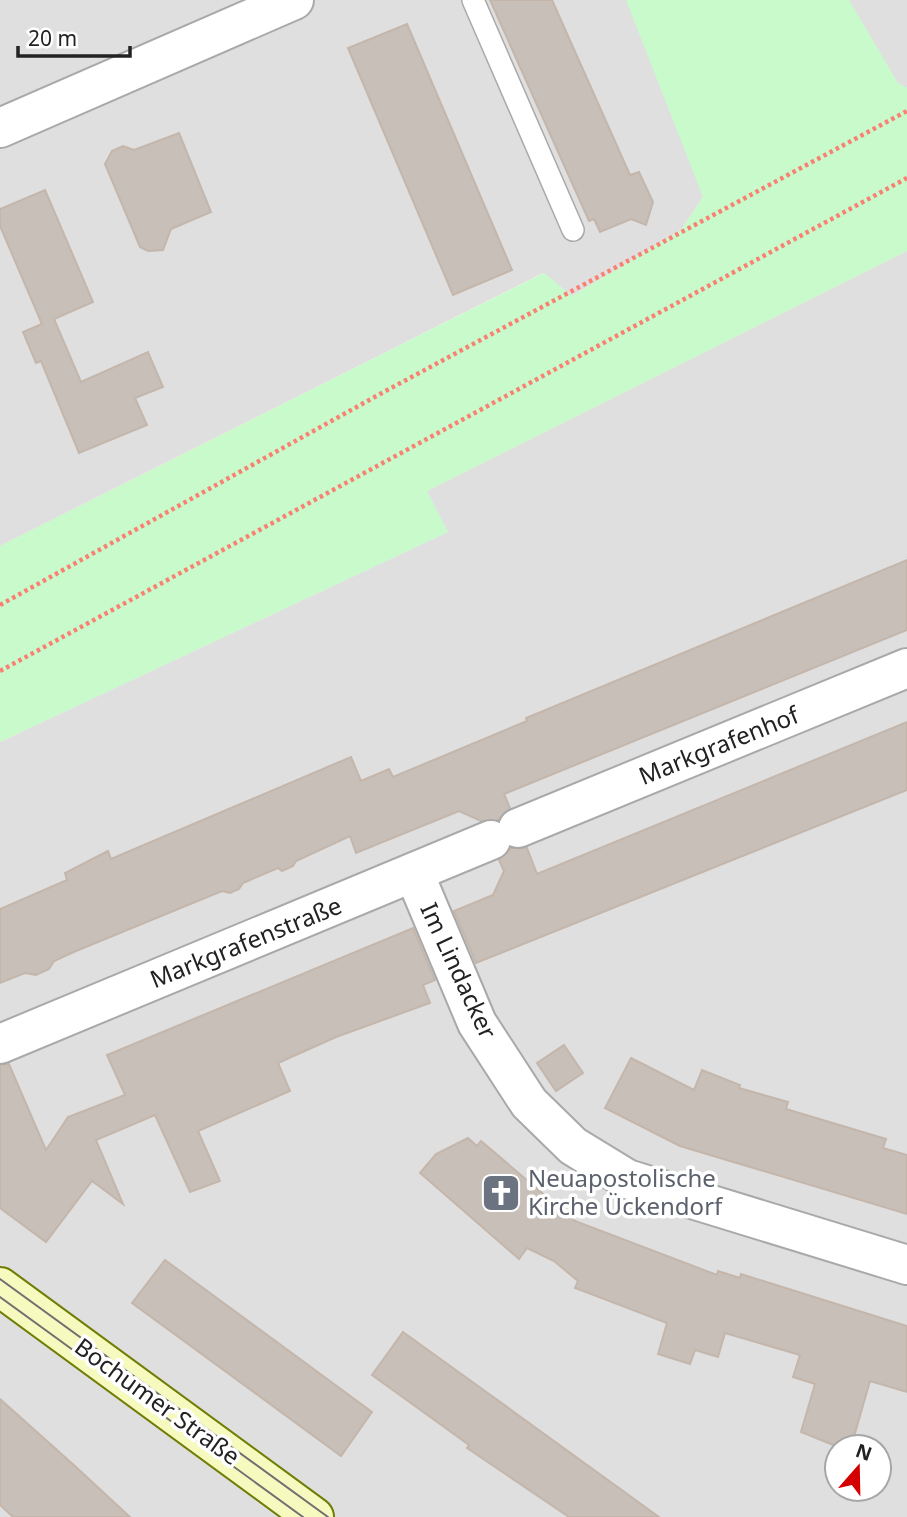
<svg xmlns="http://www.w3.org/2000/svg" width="907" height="1517" font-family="'Noto Sans',sans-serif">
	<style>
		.residential { fill: #e0dfdf; fill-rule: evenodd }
		.park { fill: #c8facc }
		.building { fill: #c7bfb8; stroke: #c4b6ab; stroke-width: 2 }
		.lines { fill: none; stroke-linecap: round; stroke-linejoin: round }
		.service-casing { stroke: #a9a9a9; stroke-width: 24 }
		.minor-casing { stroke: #a9a9a9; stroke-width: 42 }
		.secondary-casing { stroke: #707d05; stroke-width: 42 }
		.path { stroke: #fa8072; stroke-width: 4.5; stroke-dasharray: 3.5 3.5; stroke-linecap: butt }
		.service { stroke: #fff; stroke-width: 21 }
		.minor { stroke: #fff; stroke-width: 38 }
		.secondary { stroke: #f7fabf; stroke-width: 38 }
		.tram { stroke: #707070; stroke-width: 2 }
		.labels { text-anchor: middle; stroke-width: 7; stroke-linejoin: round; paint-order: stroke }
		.street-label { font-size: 24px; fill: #222; stroke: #fff }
		.worship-label { font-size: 24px; fill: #5b616d; stroke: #fff; text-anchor: start }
	</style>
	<rect width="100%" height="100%" fill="#f2efe9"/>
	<g class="residential">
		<path d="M 0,0 L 907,0 L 907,88 L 898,83 L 703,197 L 681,230 L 572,296 L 543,273 L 0,546 Z"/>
		<path d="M 907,251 L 907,1517 L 0,1517 L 0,742 L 448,532 L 426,491 ZM 837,1447 L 879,1447 L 879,1489 L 837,1489 Z"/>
	</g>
	<path class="park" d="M 626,0 L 849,0 L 898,83 L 907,88 L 907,251 L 427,491 L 448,532 L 0,742 L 0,546 L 544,273 L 572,296 L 681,230 L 703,197 Z"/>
	<g class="building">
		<path d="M 490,0 L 552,0 L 630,175 L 639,172 L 653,202 L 646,225 L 631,219 L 600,232 L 594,219 L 589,221 Z"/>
		<path d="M 407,24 L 512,270 L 453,295 L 348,48 Z"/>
		<path d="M 179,133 L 211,212 L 171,229 L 163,250 L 148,251 L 140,247 L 105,164 L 112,151 L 123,146 L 134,150 Z"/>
		<path d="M 45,190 L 93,302 L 54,319 L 81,382 L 148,352 L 163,387 L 135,398 L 147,425 L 79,453 L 41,361 L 36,363 L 23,332 L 42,324 L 0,226 L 0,209 Z"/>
		<path d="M 907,560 L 907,630 L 504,794 L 510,808 L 498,820 L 481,821 L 459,811 L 356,853 L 350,836 L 296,861 L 293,866 L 282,871 L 278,868 L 243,883 L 239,889 L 230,893 L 222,891 L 76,951 L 54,961 L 49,969 L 36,975 L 25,973 L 0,983 L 0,909 L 67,880 L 65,873 L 108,851 L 111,859 L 351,757 L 361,781 L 389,769 L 393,777 L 527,721 L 526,718 Z"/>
		<path d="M 907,722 L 907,790 L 476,963 L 454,911 L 493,895 L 504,871 L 499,860 L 511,848 L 527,848 L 537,874 Z"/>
		<path d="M 413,928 L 435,980 L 423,985 L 430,1003 L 336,1037 L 278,1063 L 290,1091 L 198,1131 L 220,1181 L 190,1192 L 155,1115 L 96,1140 L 123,1204 L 92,1181 L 46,1242 L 0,1208 L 0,1065 L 9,1064 L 46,1150 L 68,1117 L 125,1095 L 107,1055 Z"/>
		<path d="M 564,1045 L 583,1073 L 556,1091 L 537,1063 Z"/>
		<path d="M 631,1058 L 694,1090 L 702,1070 L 740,1085 L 739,1088 L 788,1102 L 786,1109 L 886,1139 L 883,1148 L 907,1155 L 907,1214 L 680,1146 L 605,1108 Z"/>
		<path d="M 468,1138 L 477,1146 L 481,1141 L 575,1221 L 717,1275 L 718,1271 L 740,1278 L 741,1274 L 907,1326 L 907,1392 L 870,1381 L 851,1447 L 838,1447 L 801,1432 L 815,1384 L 793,1377 L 800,1355 L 725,1333 L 718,1357 L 695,1350 L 690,1364 L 658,1354 L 667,1323 L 575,1288 L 578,1281 L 554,1261 L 527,1248 L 519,1259 L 420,1173 L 436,1154 Z"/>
		<path d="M 165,1260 L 372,1412 L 341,1456 L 132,1303 Z"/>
		<path d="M 403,1332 L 485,1391 L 659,1517 L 569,1517 L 467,1448 L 469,1445 L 372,1375 Z"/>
		<path d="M 0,1399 L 76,1467 L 130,1517 L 13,1517 L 0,1505 Z"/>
	</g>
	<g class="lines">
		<g class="service-casing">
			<path id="service" d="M 473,0 L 573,230"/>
		</g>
		<g class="minor-casing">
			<g id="minor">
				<path d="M 0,128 L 294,0"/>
				<path d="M 518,828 L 907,668"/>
				<path d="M 414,873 L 477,1023 L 529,1103 L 573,1146 L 627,1179 L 907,1265"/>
				<path d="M 0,1044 L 491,840"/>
			</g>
		</g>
		<g class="secondary-casing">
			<path id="secondary" d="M 0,1287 L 314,1517"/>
		</g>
		<g class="path">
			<path d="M 0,605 L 380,394 L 907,111"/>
			<path d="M 0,671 L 907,178"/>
		</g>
		<use href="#service" class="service"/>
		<use href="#minor" class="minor"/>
		<use href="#secondary" class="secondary"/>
		<g class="tram">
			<path d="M 0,1279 L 328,1517"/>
			<path d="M 0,1297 L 303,1517"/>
		</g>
	</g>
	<defs>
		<g id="church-square" transform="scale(2.0125)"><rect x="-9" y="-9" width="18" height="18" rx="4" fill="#6b7280" stroke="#fff"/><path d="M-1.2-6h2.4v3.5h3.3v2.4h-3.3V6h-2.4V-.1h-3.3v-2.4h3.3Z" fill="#fff"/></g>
	</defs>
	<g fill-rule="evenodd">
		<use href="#church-square" x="501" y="1193"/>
	</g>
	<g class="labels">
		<g class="street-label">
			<text transform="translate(719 746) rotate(-22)" y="8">Markgrafenhof</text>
			<text transform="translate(246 943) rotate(-22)" y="8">Markgrafenstraße</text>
			<text transform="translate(458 971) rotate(65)" y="8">Im Lindacker</text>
			<text transform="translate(157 1402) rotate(36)" y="8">Bochumer Straße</text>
		</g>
		<g class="worship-label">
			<text x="528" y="1187">Neuapostolische<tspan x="528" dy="28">Kirche Ückendorf</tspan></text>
		</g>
	</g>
	<g transform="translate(858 1468) rotate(20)"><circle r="33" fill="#ffffff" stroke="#a7a7a7" stroke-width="2"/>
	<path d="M0-5L12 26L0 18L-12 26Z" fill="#d40000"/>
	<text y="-10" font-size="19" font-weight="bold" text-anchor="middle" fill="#222222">N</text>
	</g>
	<path d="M18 46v10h112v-10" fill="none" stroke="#222222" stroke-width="3.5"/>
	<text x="28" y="46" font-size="21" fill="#222222" stroke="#ffffff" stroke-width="5" paint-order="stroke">20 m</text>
</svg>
